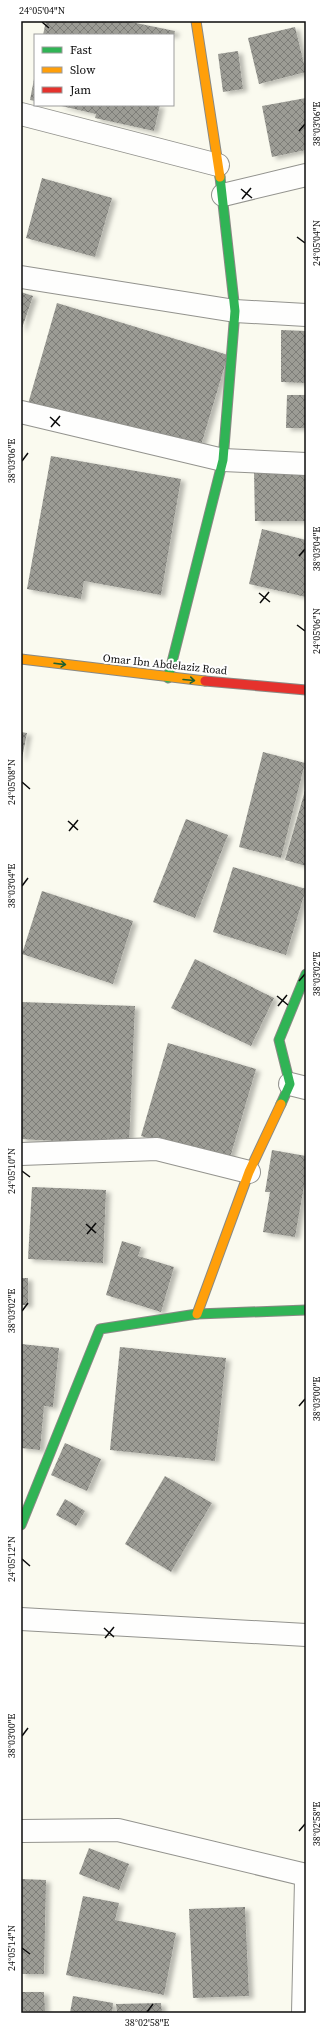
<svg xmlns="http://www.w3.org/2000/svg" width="327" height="2034" font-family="'Source Serif 4',serif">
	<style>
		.building { fill: url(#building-cross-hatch); filter: url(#shadow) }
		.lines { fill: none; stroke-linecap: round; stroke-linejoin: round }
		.street-casing { stroke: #93938e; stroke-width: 24 }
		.fast-casing { stroke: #898984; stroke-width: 11 }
		.slow-casing { stroke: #898984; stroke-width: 11 }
		.jam-casing { stroke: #898984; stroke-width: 11 }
		.street { stroke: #fefefd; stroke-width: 22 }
		.fast { stroke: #30b455; stroke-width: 9 }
		.slow { stroke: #ff9f0a; stroke-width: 9 }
		.jam { stroke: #e5322d; stroke-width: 9 }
		.oneway { stroke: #1e6030 }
		.ticks { fill: none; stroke: #0b0b0b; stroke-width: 1.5 }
		.labels { text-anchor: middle; stroke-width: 4; stroke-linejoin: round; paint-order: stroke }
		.street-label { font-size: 11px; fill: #0b0b0b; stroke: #fff }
		.neatline { fill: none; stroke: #0b0b0b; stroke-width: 1.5 }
		.ticks-label { font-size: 10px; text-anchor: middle; fill: #0b0b0b }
	</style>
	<defs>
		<pattern id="building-cross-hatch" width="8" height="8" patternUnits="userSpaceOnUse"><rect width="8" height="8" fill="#9c9c95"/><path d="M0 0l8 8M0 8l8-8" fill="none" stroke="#7d7d78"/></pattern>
		<filter id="shadow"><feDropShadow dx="4.5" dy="2.5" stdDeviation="2" flood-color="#0004"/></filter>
	</defs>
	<rect width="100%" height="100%" fill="#fafaef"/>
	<g class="building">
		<path d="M 46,21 L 126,21 L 175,31 L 174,35 L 43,35 Z"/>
		<path d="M 295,27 L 306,72 L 259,84 L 248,38 Z"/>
		<path d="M 238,51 L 243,89 L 223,92 L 218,54 Z"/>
		<path d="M 34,79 L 35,80 L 35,101 L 30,100 Z"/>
		<path d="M 306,98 L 306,150 L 272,157 L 262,106 Z"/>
		<path d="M 57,105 L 160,105 L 154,131 L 95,118 L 96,114 Z"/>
		<path d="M 42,178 L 112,198 L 95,257 L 26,238 Z"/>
		<path d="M 21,292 L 33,296 L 21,331 Z"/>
		<path d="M 57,303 L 228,355 L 199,452 L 28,404 Z"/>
		<path d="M 281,330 L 306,331 L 306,383 L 281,382 Z"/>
		<path d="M 287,395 L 306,395 L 306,428 L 286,428 Z"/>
		<path d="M 51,456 L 181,479 L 161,595 L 84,581 L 81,599 L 27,589 Z"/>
		<path d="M 254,472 L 306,472 L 306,521 L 255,521 Z"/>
		<path d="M 262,529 L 306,540 L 306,597 L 249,584 Z"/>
		<path d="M 21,732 L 27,733 L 22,758 L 21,758 Z"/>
		<path d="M 263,752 L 305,763 L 281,858 L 239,847 Z"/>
		<path d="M 306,787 L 306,866 L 285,860 Z"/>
		<path d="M 186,819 L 228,835 L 195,918 L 153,902 Z"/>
		<path d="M 233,867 L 306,889 L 286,955 L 213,932 Z"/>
		<path d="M 42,891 L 133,921 L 113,984 L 22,954 Z"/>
		<path d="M 195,959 L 274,998 L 251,1046 L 171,1008 Z"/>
		<path d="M 21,1002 L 135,1006 L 129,1145 L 21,1139 Z"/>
		<path d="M 168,1043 L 256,1069 L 229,1161 L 141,1136 Z"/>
		<path d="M 272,1150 L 306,1156 L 306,1175 L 295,1237 L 263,1232 L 270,1192 L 265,1192 Z"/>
		<path d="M 32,1187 L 106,1190 L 103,1263 L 28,1259 Z"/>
		<path d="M 122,1241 L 141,1247 L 138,1256 L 174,1267 L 161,1312 L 106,1295 Z"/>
		<rect x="21" y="1278" width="7" height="27"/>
		<path d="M 21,1344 L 59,1348 L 53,1407 L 44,1406 L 40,1450 L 21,1448 Z"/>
		<path d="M 120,1347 L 226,1358 L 215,1461 L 110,1450 Z"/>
		<path d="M 65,1443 L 101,1459 L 87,1491 L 51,1475 Z"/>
		<path d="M 165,1476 L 212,1503 L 171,1572 L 125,1544 Z"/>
		<path d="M 65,1499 L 85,1511 L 76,1526 L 56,1515 Z"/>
		<path d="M 89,1848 L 129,1864 L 119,1890 L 79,1874 Z"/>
		<path d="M 21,1879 L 46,1880 L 44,1974 L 21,1974 Z"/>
		<path d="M 83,1896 L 119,1903 L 115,1920 L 176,1933 L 164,1995 L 66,1975 Z"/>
		<path d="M 245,1907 L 249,1996 L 193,1998 L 189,1909 Z"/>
		<path d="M 21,1992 L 44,1992 L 45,2011 L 21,2011 Z"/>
		<path d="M 73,1996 L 113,2003 L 112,2013 L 70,2013 Z"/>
		<path d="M 161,2003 L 162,2013 L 117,2013 L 116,2004 Z"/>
	</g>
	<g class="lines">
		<g class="street-casing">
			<g id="street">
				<path d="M 21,114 L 218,165"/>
				<path d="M 223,195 L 306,175"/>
				<path d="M 21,277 L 235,311 L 306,315"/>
				<path d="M 21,412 L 223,460 L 306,464"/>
				<path d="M 290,1084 L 306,1088"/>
				<path d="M 21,1154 L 157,1149 L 249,1172"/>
				<path d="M 21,1619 L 306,1635"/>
				<path d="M 21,1831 L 118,1830 L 306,1875"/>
				<path d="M 303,2013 L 306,1880"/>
			</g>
		</g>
		<g class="fast-casing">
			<g id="fast">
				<path d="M 168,678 L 223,460 L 235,311 L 220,177"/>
				<path d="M 281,1104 L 290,1084 L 279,1040 L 306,974"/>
				<path d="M 21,1525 L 100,1329 L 197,1314 L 306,1310"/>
			</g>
		</g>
		<g class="slow-casing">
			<g id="slow">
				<path d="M 196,21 L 220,177"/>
				<path d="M 21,659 L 205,681"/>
				<path d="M 197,1314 L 249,1172 L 281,1104"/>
			</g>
		</g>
		<g class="jam-casing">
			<path id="jam" d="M 205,681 L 306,690"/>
		</g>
		<use href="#street" class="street"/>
		<use href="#fast" class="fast"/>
		<use href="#slow" class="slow"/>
		<use href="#jam" class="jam"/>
	</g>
	<defs><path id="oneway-shaft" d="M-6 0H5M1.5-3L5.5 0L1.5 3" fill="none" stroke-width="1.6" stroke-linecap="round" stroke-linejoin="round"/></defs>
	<g class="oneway">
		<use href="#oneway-shaft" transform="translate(60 664) rotate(7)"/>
		<use href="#oneway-shaft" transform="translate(189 680) rotate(5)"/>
	</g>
	<path class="ticks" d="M 42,22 L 49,28M 299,131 L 305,124M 241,189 L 252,198M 242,199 L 251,188M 297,237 L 305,243M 50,417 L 60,426M 51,427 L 60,416M 22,461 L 28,453M 299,556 L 305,549M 259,593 L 270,602M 260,603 L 269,592M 297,625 L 305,631M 22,782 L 30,789M 68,821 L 78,830M 69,831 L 78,820M 22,886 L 28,878M 299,981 L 305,974M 277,996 L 288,1005M 278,1006 L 287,995M 22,1171 L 30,1177M 86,1224 L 96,1233M 87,1234 L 96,1223M 22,1311 L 28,1303M 299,1406 L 305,1399M 22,1559 L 30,1566M 104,1628 L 114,1637M 105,1638 L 114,1627M 22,1736 L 28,1728M 299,1831 L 305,1824M 22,1948 L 30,1954M 147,2012 L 153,2004"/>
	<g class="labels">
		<g class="street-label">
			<text transform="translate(165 664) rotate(6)" y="4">Omar Ibn Abdelaziz Road</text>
		</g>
	</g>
	<rect width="327" height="2034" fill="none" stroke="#ffffff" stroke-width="44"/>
	<rect x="34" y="34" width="140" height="72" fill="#ffffff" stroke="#9d9d9d"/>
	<rect x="42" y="47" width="20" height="6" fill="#30b455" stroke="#9d9d9d"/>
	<text x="70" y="54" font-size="12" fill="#0b0b0b">Fast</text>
	<rect x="42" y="67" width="20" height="6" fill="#ff9f0a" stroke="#9d9d9d"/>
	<text x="70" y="74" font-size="12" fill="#0b0b0b">Slow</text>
	<rect x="42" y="87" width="20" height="6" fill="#e5322d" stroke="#9d9d9d"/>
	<text x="70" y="94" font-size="12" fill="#0b0b0b">Jam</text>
	<rect x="22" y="22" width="283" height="1990" class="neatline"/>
	<g class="ticks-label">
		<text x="42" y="14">24°05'04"N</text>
		<text transform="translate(316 124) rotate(-90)" y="4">38°03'06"E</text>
		<text transform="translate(316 243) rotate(-90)" y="4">24°05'04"N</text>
		<text transform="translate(11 461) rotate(-90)" y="4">38°03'06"E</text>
		<text transform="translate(316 549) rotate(-90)" y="4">38°03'04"E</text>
		<text transform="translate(316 631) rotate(-90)" y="4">24°05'06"N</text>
		<text transform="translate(11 782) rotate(-90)" y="4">24°05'08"N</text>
		<text transform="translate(11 886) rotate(-90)" y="4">38°03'04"E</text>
		<text transform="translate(316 974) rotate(-90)" y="4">38°03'02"E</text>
		<text transform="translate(11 1171) rotate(-90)" y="4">24°05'10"N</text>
		<text transform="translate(11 1311) rotate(-90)" y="4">38°03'02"E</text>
		<text transform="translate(316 1399) rotate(-90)" y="4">38°03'00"E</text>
		<text transform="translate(11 1559) rotate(-90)" y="4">24°05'12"N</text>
		<text transform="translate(11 1736) rotate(-90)" y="4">38°03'00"E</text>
		<text transform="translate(316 1824) rotate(-90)" y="4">38°02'58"E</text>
		<text transform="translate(11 1948) rotate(-90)" y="4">24°05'14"N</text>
		<text x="147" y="2026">38°02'58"E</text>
	</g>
</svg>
